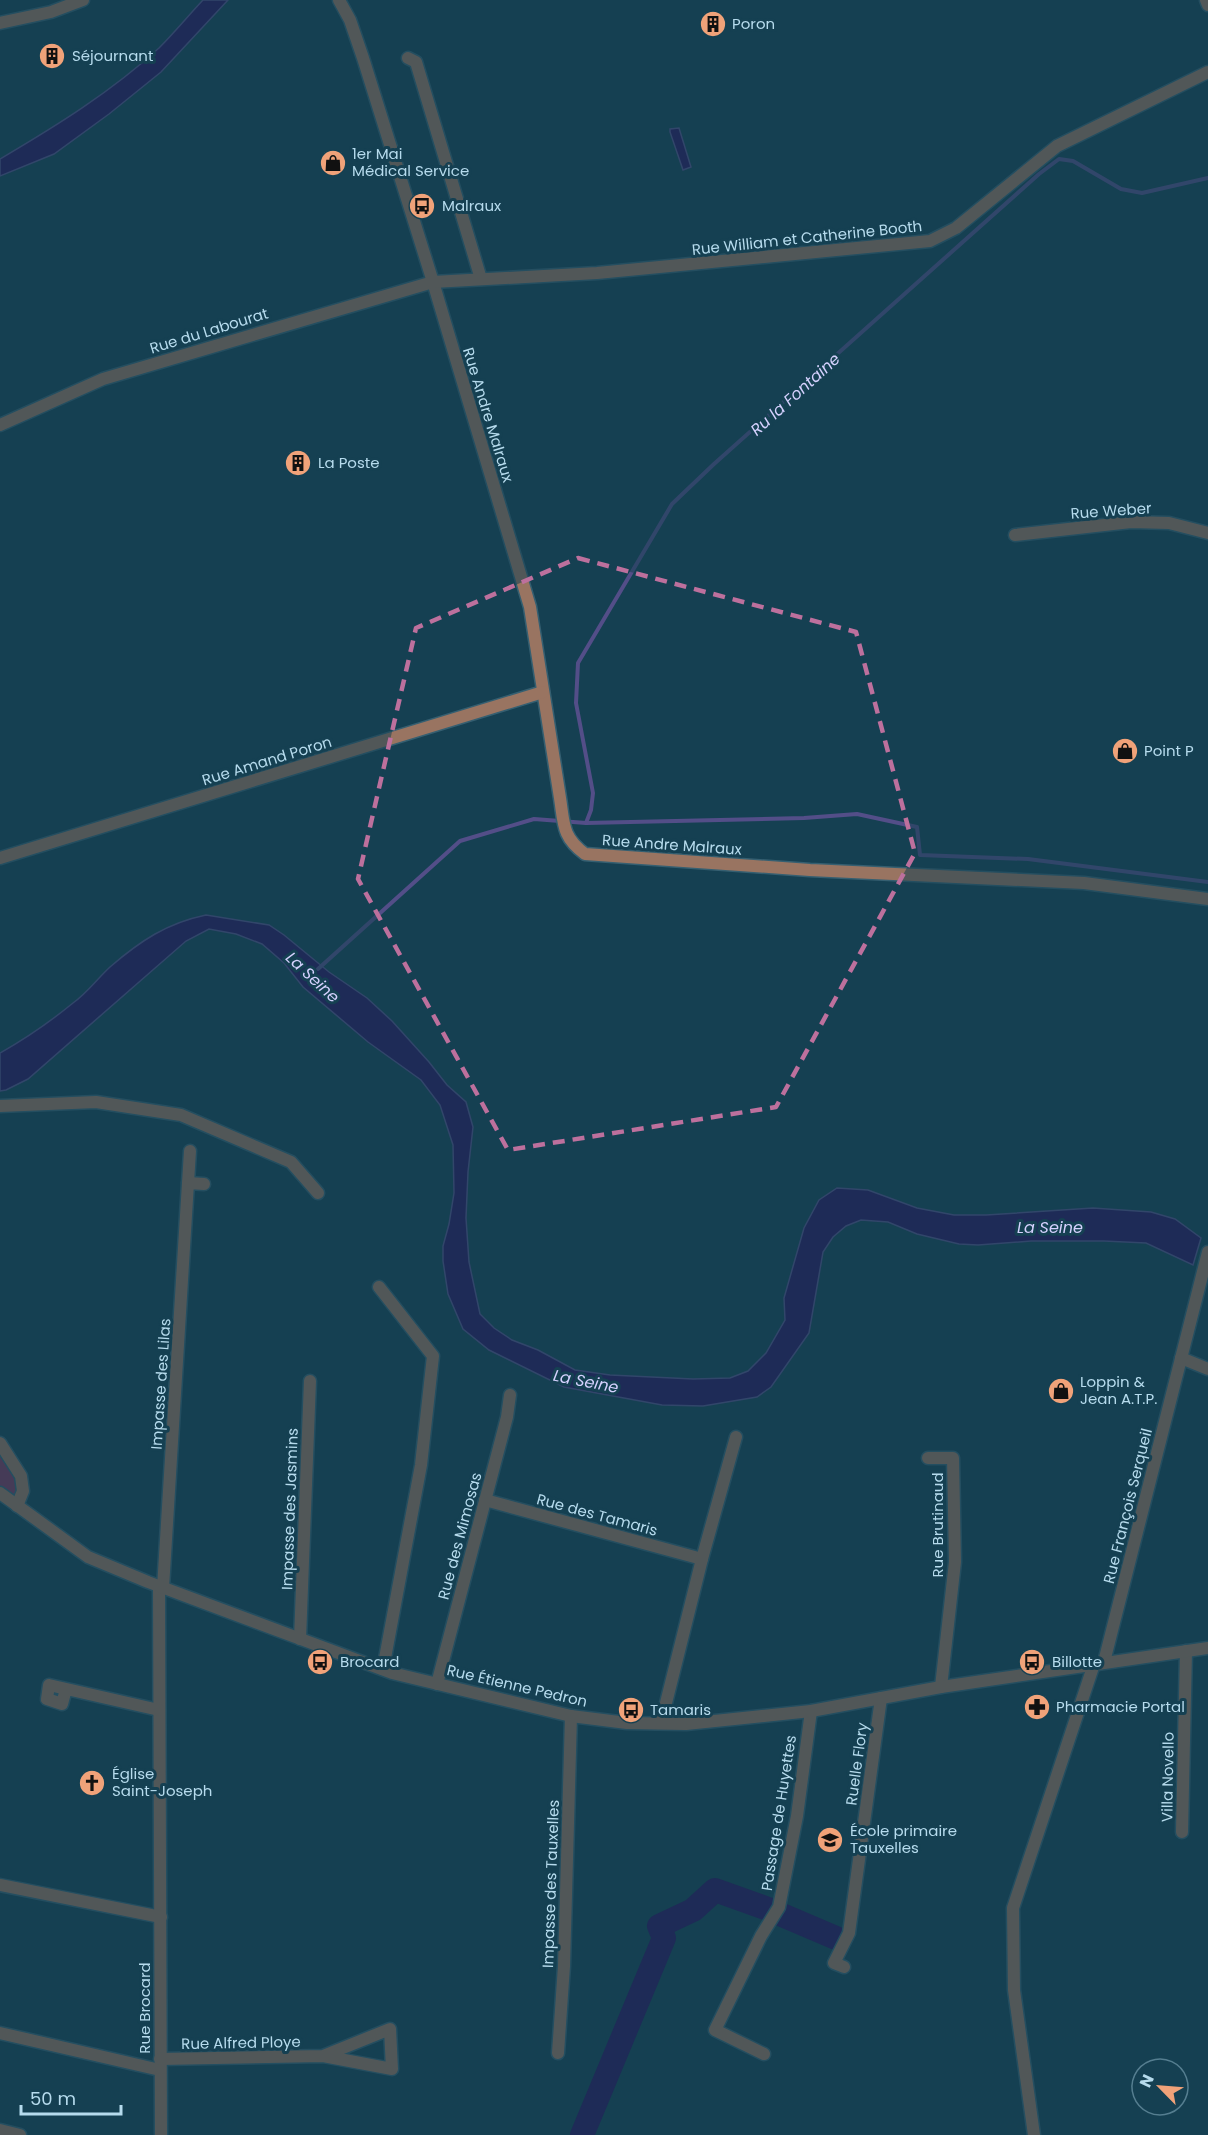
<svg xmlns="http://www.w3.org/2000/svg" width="1208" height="2135" font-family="Poppins,sans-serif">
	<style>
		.green { fill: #7e365e }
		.water { fill: #28125d; stroke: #534e88; stroke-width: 1.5 }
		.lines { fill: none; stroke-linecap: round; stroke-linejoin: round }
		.stream { stroke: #534e88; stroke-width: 4 }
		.river { stroke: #28125d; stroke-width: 24 }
		.minor-casing { stroke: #355f71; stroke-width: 15 }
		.tertiary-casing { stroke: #355f71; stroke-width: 15 }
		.minor { stroke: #997461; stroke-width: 12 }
		.tertiary { stroke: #997461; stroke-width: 12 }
		.marked { fill: none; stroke: #bd709d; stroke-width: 4.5; stroke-dasharray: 12 8; stroke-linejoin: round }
		.labels { text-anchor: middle; stroke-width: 6; stroke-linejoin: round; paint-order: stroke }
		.poi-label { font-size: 15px; fill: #b6dbed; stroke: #154052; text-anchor: start }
		.street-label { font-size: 15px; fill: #b6dbed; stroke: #154052 }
		.water-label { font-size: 16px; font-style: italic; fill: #d5d1fe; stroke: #154052 }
	</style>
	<rect width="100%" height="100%" fill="#154052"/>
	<path class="green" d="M 0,1455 L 19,1479 L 18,1495 L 10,1495 L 0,1487 Z"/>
	<g class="water">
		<path d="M 203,0 L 228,0 L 161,72 L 109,114 L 54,154 L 0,176 L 0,159 C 56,126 111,92 159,48 C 174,33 188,16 203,0 Z"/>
		<path d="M 679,128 L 691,167 L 683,170 L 670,132 L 670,129 Z"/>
		<path d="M 206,915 L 269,925 L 284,935 L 329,972 L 367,998 L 392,1021 L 429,1062 L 447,1085 L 466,1102 L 473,1127 L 468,1172 L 466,1218 L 469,1262 L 480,1314 L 494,1328 L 512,1340 L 538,1350 L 575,1370 L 610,1375 L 693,1379 L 730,1378 L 748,1371 L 766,1353 L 785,1320 L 784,1298 L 804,1228 L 819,1200 L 837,1188 L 868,1190 L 917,1208 L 954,1215 L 986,1215 L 1093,1208 L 1151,1212 L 1175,1219 L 1201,1238 L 1193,1265 L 1146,1243 L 1104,1241 L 1031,1241 L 978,1245 L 959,1244 L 917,1234 L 888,1222 L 861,1220 L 846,1226 L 833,1237 L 823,1252 L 809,1333 L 771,1387 L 757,1397 L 703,1406 L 662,1405 L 564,1387 L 489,1350 L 463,1329 L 448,1294 L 443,1261 L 443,1246 L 449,1224 L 454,1193 L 453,1145 L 440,1105 L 421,1080 L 368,1042 L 303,987 L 284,963 L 262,944 L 236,934 L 209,929 L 186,941 L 28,1079 L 6,1090 L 0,1091 L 0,1053 C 25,1039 51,1021 73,1003 C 87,993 97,979 110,967 C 140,941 167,923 206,915 Z"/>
	</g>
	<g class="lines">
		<g class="stream">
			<path d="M 586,823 L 591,810 L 593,793 L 576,703 L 578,663 L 672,504 L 714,464 L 1039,174 L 1059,159 L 1073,161 L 1121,189 L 1142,193 L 1208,178"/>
			<path d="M 318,969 L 460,841 L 534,819 L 586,823 L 804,818 L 857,814 L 917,827 L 920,855 L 1028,859 L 1208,882"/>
		</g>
		<path class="river" d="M 582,2135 L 664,1938 L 659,1926 L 693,1910 L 715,1890 L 768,1909 L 836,1938"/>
		<g class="minor-casing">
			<g id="minor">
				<path d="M 339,0 L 350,20 L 363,58 L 433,282 L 530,607 L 560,798 C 564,824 562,837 585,854 L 810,870 L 1084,883 L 1208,899"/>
				<path d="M 1206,0 L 1208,5"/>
				<path d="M 0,23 L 51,12 L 83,0"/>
				<path d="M 408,58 L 416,62 L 481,279"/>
				<path d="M 0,425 L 103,379 L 433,282 L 597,273 L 930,241 L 956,228 L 1057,146 L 1208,72"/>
				<path d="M 1015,535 L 1131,522 L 1169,523 L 1208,533"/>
				<path d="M 0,858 L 543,692"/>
				<path d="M 0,1106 L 96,1102 L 181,1115 L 291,1162 L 318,1193"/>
				<path d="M 188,1183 L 190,1151"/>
				<path d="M 379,1287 L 433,1356 L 421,1465 L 383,1669"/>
				<path d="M 1181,1358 L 1208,1369"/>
				<path d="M 0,1443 L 21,1476 L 23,1491 L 17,1506"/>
				<path d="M 928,1458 L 953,1458 L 955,1562 L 941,1687"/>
				<path d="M 485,1500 L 702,1559"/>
				<path d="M 159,1586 L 161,2135"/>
				<path d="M 163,1588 L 188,1183 L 204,1184"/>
				<path d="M 300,1639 L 310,1381"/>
				<path d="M 1104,1662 L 1208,1252"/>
				<path d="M 437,1684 L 507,1417 L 510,1395"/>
				<path d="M 66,1689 L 62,1704 L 47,1699 L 49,1685 L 159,1710"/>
				<path d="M 661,1723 L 702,1559 L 736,1437"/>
				<path d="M 1182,1832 L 1186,1651"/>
				<path d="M 0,1885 L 161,1917"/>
				<path d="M 844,1967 L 834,1963 L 849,1933 L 881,1698"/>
				<path d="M 0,2033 L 160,2070"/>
				<path d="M 558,2053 L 564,1966 L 571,1716"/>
				<path d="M 764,2054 L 715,2030 L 761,1936 L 779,1907 L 797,1816 L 811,1711"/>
				<path d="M 160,2059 L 323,2056 L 390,2029 L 392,2069 L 323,2056"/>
				<path d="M 0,2130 L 20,2135"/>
				<path d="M 1034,2135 L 1014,1990 L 1013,1908 L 1094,1664"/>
			</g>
		</g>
		<g class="tertiary-casing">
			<path id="tertiary" d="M 0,1493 L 88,1557 L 148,1582 L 392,1673 L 571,1716 L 627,1723 L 686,1724 L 811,1711 L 941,1687 L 1208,1648"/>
		</g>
		<use href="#minor" class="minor"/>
		<use href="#tertiary" class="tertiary"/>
	</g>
	<path d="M0 0H1208V2135H0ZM 578,558 L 856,632 L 915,853 L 776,1107 L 508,1150 L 358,879 L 416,628 Z" fill="#154052" fill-opacity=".55" fill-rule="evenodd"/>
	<path class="marked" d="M 578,558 L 856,632 L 915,853 L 776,1107 L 508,1150 L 358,879 L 416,628 Z"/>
	<defs>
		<g id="building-disc" transform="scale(1.35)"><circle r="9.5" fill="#f0a279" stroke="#154052"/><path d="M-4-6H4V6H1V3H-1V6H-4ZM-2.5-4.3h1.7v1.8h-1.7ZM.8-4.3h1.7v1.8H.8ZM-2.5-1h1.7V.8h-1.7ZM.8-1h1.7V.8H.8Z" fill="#111"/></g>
		<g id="shop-disc" transform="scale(1.35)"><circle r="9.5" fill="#f0a279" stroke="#154052"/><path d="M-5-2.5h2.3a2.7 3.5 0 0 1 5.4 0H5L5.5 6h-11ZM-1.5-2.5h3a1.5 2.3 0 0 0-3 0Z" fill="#111"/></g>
		<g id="bus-disc" transform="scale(1.35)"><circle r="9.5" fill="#f0a279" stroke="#154052"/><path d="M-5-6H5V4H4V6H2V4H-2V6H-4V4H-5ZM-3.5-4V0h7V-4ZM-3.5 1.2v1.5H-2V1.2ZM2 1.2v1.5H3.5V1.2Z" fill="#111"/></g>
		<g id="pharmacy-disc" transform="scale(1.35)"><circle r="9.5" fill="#f0a279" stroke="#154052"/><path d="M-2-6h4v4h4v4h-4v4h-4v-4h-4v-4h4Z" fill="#111"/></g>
		<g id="church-disc" transform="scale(1.35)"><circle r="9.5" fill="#f0a279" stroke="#154052"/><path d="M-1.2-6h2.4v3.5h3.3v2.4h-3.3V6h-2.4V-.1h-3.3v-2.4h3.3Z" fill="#111"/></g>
		<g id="school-disc" transform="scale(1.35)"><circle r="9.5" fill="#f0a279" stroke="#154052"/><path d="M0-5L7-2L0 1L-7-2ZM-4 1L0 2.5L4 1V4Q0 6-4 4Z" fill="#111"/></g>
	</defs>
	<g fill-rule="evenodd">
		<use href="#building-disc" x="713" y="24"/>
		<use href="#building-disc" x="52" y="56"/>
		<use href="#shop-disc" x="333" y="163"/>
		<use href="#bus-disc" x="422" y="206"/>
		<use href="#building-disc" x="298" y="463"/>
		<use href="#shop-disc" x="1125" y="751"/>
		<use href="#shop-disc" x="1061" y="1391"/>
		<use href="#bus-disc" x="320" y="1662"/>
		<use href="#bus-disc" x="1032" y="1662"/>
		<use href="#pharmacy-disc" x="1037" y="1707"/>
		<use href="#bus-disc" x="631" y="1710"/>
		<use href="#church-disc" x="92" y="1783"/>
		<use href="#school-disc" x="830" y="1840"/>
	</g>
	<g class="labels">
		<g class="poi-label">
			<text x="732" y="29">Poron</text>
			<text x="72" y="61">Séjournant</text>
			<text x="352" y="159">1er Mai<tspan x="352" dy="17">Médical Service</tspan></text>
			<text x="442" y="211">Malraux</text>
			<text x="318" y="468">La Poste</text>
			<text x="1144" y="756">Point P</text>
			<text x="1080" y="1387">Loppin &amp;<tspan x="1080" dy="17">Jean A.T.P.</tspan></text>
			<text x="340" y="1667">Brocard</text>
			<text x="1052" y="1667">Billotte</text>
			<text x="1056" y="1712">Pharmacie Portal</text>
			<text x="650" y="1715">Tamaris</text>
			<text x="112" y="1779">Église<tspan x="112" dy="17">Saint-Joseph</tspan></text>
			<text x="850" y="1836">École primaire<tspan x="850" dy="17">Tauxelles</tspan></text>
		</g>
		<g class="street-label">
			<text transform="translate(807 238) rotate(-6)" y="5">Rue William et Catherine Booth</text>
			<text transform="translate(209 331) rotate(-17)" y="5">Rue du Labourat</text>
			<text transform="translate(488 415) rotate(73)" y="5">Rue Andre Malraux</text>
			<text transform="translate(1111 511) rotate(-4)" y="5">Rue Weber</text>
			<text transform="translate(267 761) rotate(-17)" y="5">Rue Amand Poron</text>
			<text transform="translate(672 845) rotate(4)" y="5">Rue Andre Malraux</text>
			<text transform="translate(161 1384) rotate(-86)" y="5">Impasse des Lilas</text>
			<text transform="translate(1128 1506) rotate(-76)" y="5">Rue François Serqueil</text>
			<text transform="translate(290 1509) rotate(-88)" y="5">Impasse des Jasmins</text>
			<text transform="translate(597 1515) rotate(15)" y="5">Rue des Tamaris</text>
			<text transform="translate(938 1525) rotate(-90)" y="5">Rue Brutinaud</text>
			<text transform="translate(460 1536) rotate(-75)" y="5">Rue des Mimosas</text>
			<text transform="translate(517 1686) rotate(13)" y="5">Rue Étienne Pedron</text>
			<text transform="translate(857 1764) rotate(-82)" y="5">Ruelle Flory</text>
			<text transform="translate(1168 1777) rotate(-89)" y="5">Villa Novello</text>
			<text transform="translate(779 1813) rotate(-81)" y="5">Passage de Huyettes</text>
			<text transform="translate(551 1884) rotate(-88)" y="5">Impasse des Tauxelles</text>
			<text transform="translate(145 2008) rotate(-90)" y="5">Rue Brocard</text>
			<text transform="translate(241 2043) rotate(-1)" y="5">Rue Alfred Ploye</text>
		</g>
		<g class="water-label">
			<text transform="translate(795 394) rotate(-42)" y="6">Ru la Fontaine</text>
			<text transform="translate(313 977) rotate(43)" y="6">La Seine</text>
			<text x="1050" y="1233">La Seine</text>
			<text transform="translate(586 1381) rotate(11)" y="6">La Seine</text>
		</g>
	</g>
	<g transform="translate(1160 2087) rotate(295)"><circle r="28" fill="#154052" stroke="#557e90" stroke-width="1.5"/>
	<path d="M0-4.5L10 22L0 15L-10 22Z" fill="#f0a279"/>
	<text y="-9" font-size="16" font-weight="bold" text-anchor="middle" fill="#b6dbed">N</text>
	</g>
	<path d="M21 2105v9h100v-9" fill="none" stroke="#b6dbed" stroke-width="3"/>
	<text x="30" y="2105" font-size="18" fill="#b6dbed" stroke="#154052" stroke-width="4.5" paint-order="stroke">50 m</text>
</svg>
